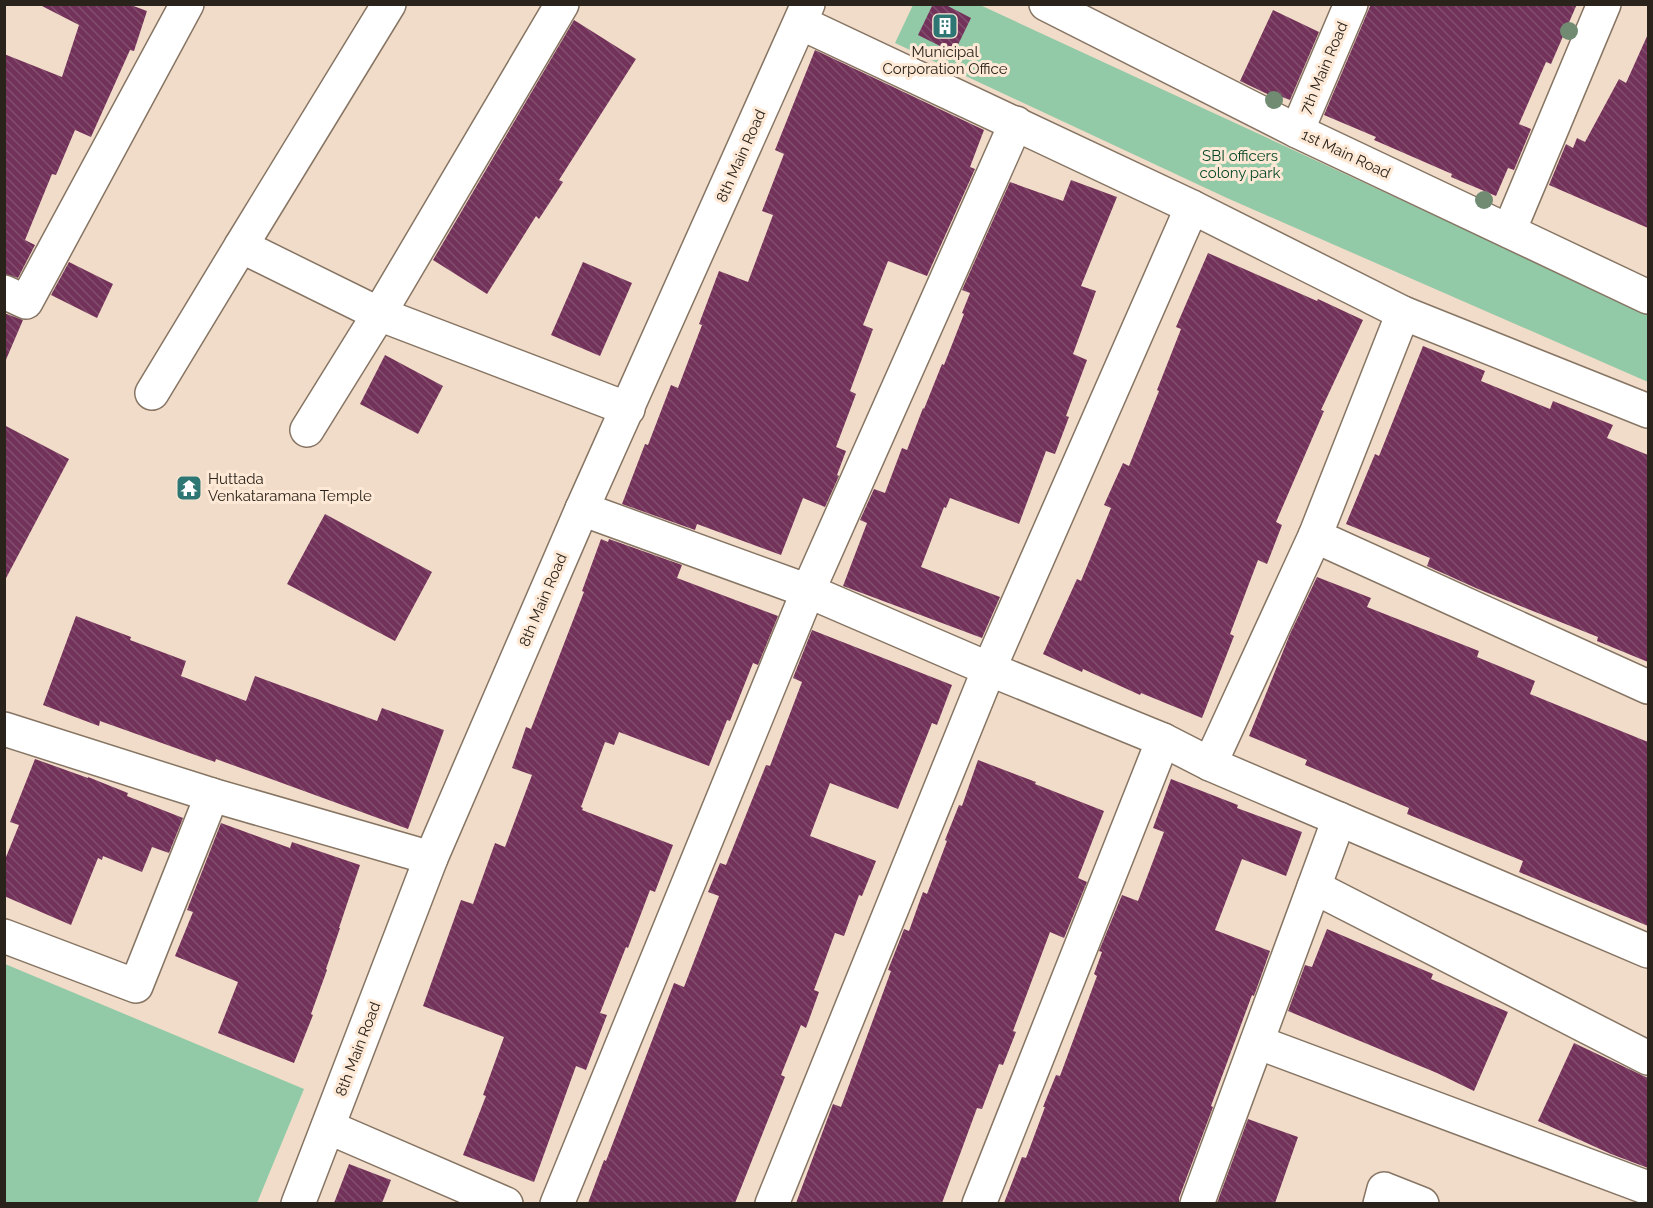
<svg xmlns="http://www.w3.org/2000/svg" width="1653" height="1208" font-family="Raleway,sans-serif">
	<style>
		.park { fill: #92caa7 }
		.building { fill: url(#building-back-hatch) }
		.lines { fill: none; stroke-linecap: round; stroke-linejoin: round }
		.minor-casing { stroke: #877564; stroke-width: 36 }
		.minor { stroke: #fff; stroke-width: 33 }
		.tree { fill: #718b72 }
		.labels { text-anchor: middle; stroke-width: 6; stroke-linejoin: round; paint-order: stroke }
		.poi-label { font-size: 15px; fill: #2a231b; stroke: #fee9d6 }
		.street-label { font-size: 15px; fill: #2a231b; stroke: #fee9d6 }
		.park-label { font-size: 15px; fill: #08492b; stroke: #fee9d6 }
	</style>
	<defs>
		<pattern id="building-back-hatch" width="6" height="6" patternUnits="userSpaceOnUse" patternTransform="scale(1.5)"><rect width="6" height="6" fill="#73325a"/><path d="M-1 5l2 2M0 0l6 6M5-1l2 2" fill="none" stroke="#824e6d"/></pattern>
	</defs>
	<rect width="100%" height="100%" fill="#f1dcc9"/>
	<g class="park">
		<path d="M 913,5 L 980,5 L 1648,314 L 1648,382 L 1227,198 L 895,43 Z"/>
		<path d="M 5,964 L 304,1089 L 257,1203 L 5,1203 Z"/>
	</g>
	<g class="building">
		<path d="M 38,4 L 128,4 L 147,11 L 134,51 L 130,50 L 91,137 L 75,130 L 56,175 L 52,174 L 25,240 L 35,245 L 18,278 L 4,274 L 4,54 L 62,77 L 79,25 Z"/>
		<path d="M 933,4 L 944,4 L 971,18 L 954,53 L 918,35 Z"/>
		<path d="M 1371,4 L 1577,4 L 1551,64 L 1546,62 L 1519,124 L 1531,129 L 1514,170 L 1508,168 L 1496,196 L 1451,177 L 1452,174 L 1374,140 L 1376,137 L 1324,115 Z"/>
		<path d="M 1273,10 L 1319,32 L 1290,100 L 1282,97 L 1280,100 L 1240,81 Z"/>
		<path d="M 574,20 L 636,59 L 559,180 L 563,182 L 539,219 L 536,216 L 487,294 L 433,260 Z"/>
		<path d="M 1648,34 L 1648,228 L 1549,185 L 1566,144 L 1573,148 L 1577,138 L 1585,142 L 1619,79 L 1626,83 Z"/>
		<path d="M 815,50 L 984,130 L 970,167 L 975,169 L 927,276 L 888,261 L 863,325 L 873,329 L 850,391 L 856,394 L 836,447 L 846,451 L 837,475 L 839,476 L 825,507 L 803,498 L 781,555 L 697,524 L 695,530 L 622,504 L 645,444 L 648,445 L 671,385 L 678,388 L 702,325 L 699,324 L 719,271 L 748,282 L 773,215 L 762,211 L 784,154 L 775,150 Z"/>
		<path d="M 1071,180 L 1117,197 L 1081,286 L 1096,291 L 1073,354 L 1087,360 L 1066,416 L 1069,417 L 1055,454 L 1046,451 L 1019,524 L 950,498 L 946,508 L 944,507 L 921,567 L 1000,597 L 982,638 L 843,586 L 867,523 L 860,520 L 874,489 L 885,493 L 902,448 L 907,450 L 923,408 L 924,409 L 942,364 L 944,365 L 964,314 L 962,313 L 970,293 L 962,290 L 1010,182 L 1063,201 Z"/>
		<path d="M 1208,253 L 1317,301 L 1318,299 L 1363,320 L 1321,410 L 1324,411 L 1276,522 L 1282,525 L 1267,564 L 1258,560 L 1230,634 L 1234,636 L 1202,718 L 1141,693 L 1140,695 L 1083,669 L 1082,672 L 1043,654 L 1077,579 L 1081,581 L 1111,508 L 1104,505 L 1123,463 L 1129,466 L 1159,391 L 1157,390 L 1181,329 L 1176,327 Z"/>
		<path d="M 69,262 L 113,284 L 97,318 L 51,295 Z"/>
		<path d="M 583,262 L 632,283 L 600,356 L 551,335 Z"/>
		<path d="M 4,313 L 23,320 L 5,362 L 4,362 Z"/>
		<path d="M 1423,346 L 1485,371 L 1481,381 L 1550,409 L 1553,401 L 1613,425 L 1607,438 L 1648,455 L 1648,662 L 1597,641 L 1598,637 L 1478,589 L 1427,566 L 1430,558 L 1346,524 L 1375,454 L 1379,456 Z"/>
		<path d="M 385,355 L 443,386 L 418,434 L 360,404 Z"/>
		<path d="M 4,425 L 69,459 L 4,582 Z"/>
		<path d="M 325,514 L 432,572 L 395,641 L 287,584 Z"/>
		<path d="M 601,539 L 608,542 L 609,539 L 682,565 L 677,578 L 778,616 L 758,665 L 753,663 L 730,721 L 727,720 L 709,766 L 619,732 L 614,745 L 605,742 L 581,807 L 583,808 L 582,810 L 673,845 L 655,892 L 650,890 L 628,948 L 626,947 L 600,1013 L 607,1015 L 586,1070 L 576,1066 L 534,1182 L 463,1155 L 486,1096 L 483,1095 L 504,1037 L 423,1006 L 461,900 L 473,904 L 495,843 L 505,847 L 532,775 L 512,768 L 526,727 L 531,729 L 584,592 L 582,591 Z"/>
		<path d="M 1317,577 L 1371,598 L 1367,607 L 1479,651 L 1477,657 L 1535,681 L 1530,694 L 1648,742 L 1648,926 L 1519,872 L 1523,861 L 1407,814 L 1409,808 L 1305,765 L 1307,760 L 1249,736 L 1290,634 Z"/>
		<path d="M 76,616 L 131,637 L 130,640 L 186,661 L 181,676 L 246,701 L 255,676 L 377,721 L 382,708 L 444,730 L 408,829 L 216,759 L 215,762 L 100,721 L 99,726 L 43,705 Z"/>
		<path d="M 812,630 L 952,685 L 937,725 L 932,723 L 898,809 L 830,783 L 810,836 L 876,861 L 862,896 L 859,895 L 844,936 L 835,933 L 814,990 L 819,992 L 806,1028 L 801,1025 L 781,1075 L 785,1077 L 735,1203 L 588,1203 L 604,1160 L 606,1161 L 674,983 L 684,987 L 719,896 L 708,892 L 720,863 L 726,865 L 766,765 L 770,766 L 802,682 L 793,678 Z"/>
		<path d="M 35,759 L 88,778 L 88,777 L 128,793 L 127,796 L 183,818 L 169,853 L 152,847 L 142,872 L 103,856 L 102,860 L 98,858 L 71,925 L 4,896 L 4,862 L 19,825 L 10,822 Z"/>
		<path d="M 978,760 L 1036,782 L 1035,784 L 1104,811 L 1078,878 L 1087,882 L 1064,938 L 1050,932 L 1013,1031 L 1016,1032 L 1003,1065 L 999,1064 L 982,1109 L 977,1108 L 942,1203 L 796,1203 L 833,1104 L 841,1107 L 891,971 L 888,970 L 901,937 L 904,929 L 909,931 L 923,892 L 927,894 L 947,841 L 945,840 L 959,805 L 962,806 Z"/>
		<path d="M 1171,779 L 1238,805 L 1237,808 L 1302,832 L 1286,876 L 1242,859 L 1215,930 L 1270,951 L 1254,996 L 1252,995 L 1211,1106 L 1213,1107 L 1179,1198 L 1179,1203 L 1004,1203 L 1022,1157 L 1026,1158 L 1045,1107 L 1043,1107 L 1056,1075 L 1060,1076 L 1097,976 L 1094,974 L 1102,952 L 1099,951 L 1122,895 L 1138,901 L 1164,832 L 1153,828 Z"/>
		<path d="M 221,823 L 290,848 L 292,842 L 360,865 L 339,928 L 340,928 L 326,969 L 327,970 L 311,1014 L 313,1015 L 294,1063 L 218,1033 L 238,982 L 175,956 L 193,912 L 187,910 Z"/>
		<path d="M 1327,929 L 1433,974 L 1431,979 L 1508,1012 L 1474,1091 L 1437,1073 L 1288,1011 L 1305,965 L 1312,967 Z"/>
		<path d="M 1574,1043 L 1648,1078 L 1648,1168 L 1611,1154 L 1538,1121 Z"/>
		<path d="M 1248,1119 L 1298,1137 L 1275,1203 L 1217,1203 Z"/>
		<path d="M 349,1164 L 391,1180 L 382,1203 L 334,1203 Z"/>
	</g>
	<g class="lines">
		<g class="minor-casing">
			<g id="minor">
				<path d="M 389,4 L 241,246 L 379,314 L 628,409"/>
				<path d="M 1046,4 L 1297,131 L 1648,297"/>
				<path d="M 801,23 L 1192,207 L 1403,313 L 1648,411"/>
				<path d="M 1297,131 L 1351,4"/>
				<path d="M 1509,231 L 1604,4"/>
				<path d="M 4,292 L 26,302 L 187,4"/>
				<path d="M 152,393 L 241,246"/>
				<path d="M 307,430 L 379,314 L 562,4"/>
				<path d="M 582,509 L 808,591 L 989,669 L 1163,740 L 1210,764 L 1648,951"/>
				<path d="M 1315,536 L 1648,687"/>
				<path d="M 4,729 L 212,795 L 431,858"/>
				<path d="M 1210,764 L 1315,536 L 1403,313"/>
				<path d="M 1314,887 L 1648,1058"/>
				<path d="M 4,936 L 136,986 L 212,795"/>
				<path d="M 1257,1042 L 1648,1188"/>
				<path d="M 328,1127 L 506,1204"/>
				<path d="M 298,1204 L 431,858 L 582,509 L 808,4"/>
				<path d="M 557,1204 L 808,591 L 1016,123"/>
				<path d="M 772,1204 L 989,669 L 1192,207"/>
				<path d="M 979,1204 L 1163,740"/>
				<path d="M 1197,1204 L 1339,819"/>
				<path d="M 1380,1204 L 1384,1189 L 1422,1204"/>
			</g>
		</g>
		<use href="#minor" class="minor"/>
	</g>
	<g class="tree">
		<circle cx="1569" cy="31" r="9"/>
		<circle cx="1274" cy="100" r="9"/>
		<circle cx="1484" cy="200" r="9"/>
	</g>
	<defs>
		<g id="building-square" transform="scale(1.35)"><rect x="-9" y="-9" width="18" height="18" rx="4" fill="#2d7673" stroke="#fee9d6"/><path d="M-4-6H4V6H1V3H-1V6H-4ZM-2.5-4.3h1.7v1.8h-1.7ZM.8-4.3h1.7v1.8H.8ZM-2.5-1h1.7V.8h-1.7ZM.8-1h1.7V.8H.8Z" fill="#fff"/></g>
		<g id="temple-square" transform="scale(1.35)"><rect x="-9" y="-9" width="18" height="18" rx="4" fill="#2d7673" stroke="#fee9d6"/><path d="M0-6L5-2H3V0L6.5 2.5H4V6H1.5V3h-3V6H-4V2.5H-6.5L-3 0V-2H-5Z" fill="#fff"/></g>
	</defs>
	<g fill-rule="evenodd">
		<use href="#building-square" x="945" y="26"/>
		<use href="#temple-square" x="189" y="488"/>
	</g>
	<g class="labels">
		<g class="poi-label">
			<text x="945" y="57">Municipal<tspan x="945" dy="17">Corporation Office</tspan></text>
			<text x="208" y="484" text-anchor="start">Huttada<tspan x="208" dy="17">Venkataramana Temple</tspan></text>
		</g>
		<g class="street-label">
			<text transform="translate(1324 68) rotate(-67)" y="5">7th Main Road</text>
			<text transform="translate(1346 154) rotate(25)" y="5">1st Main Road</text>
			<text transform="translate(741 156) rotate(-66)" y="5">8th Main Road</text>
			<text transform="translate(543 600) rotate(-67)" y="5">8th Main Road</text>
			<text transform="translate(358 1049) rotate(-69)" y="5">8th Main Road</text>
		</g>
		<g class="park-label">
			<text x="1240" y="161">SBI officers<tspan x="1240" dy="17">colony park</tspan></text>
		</g>
	</g>
	<rect width="1653" height="1208" fill="none" stroke="#2a231b" stroke-width="12"/>
</svg>
